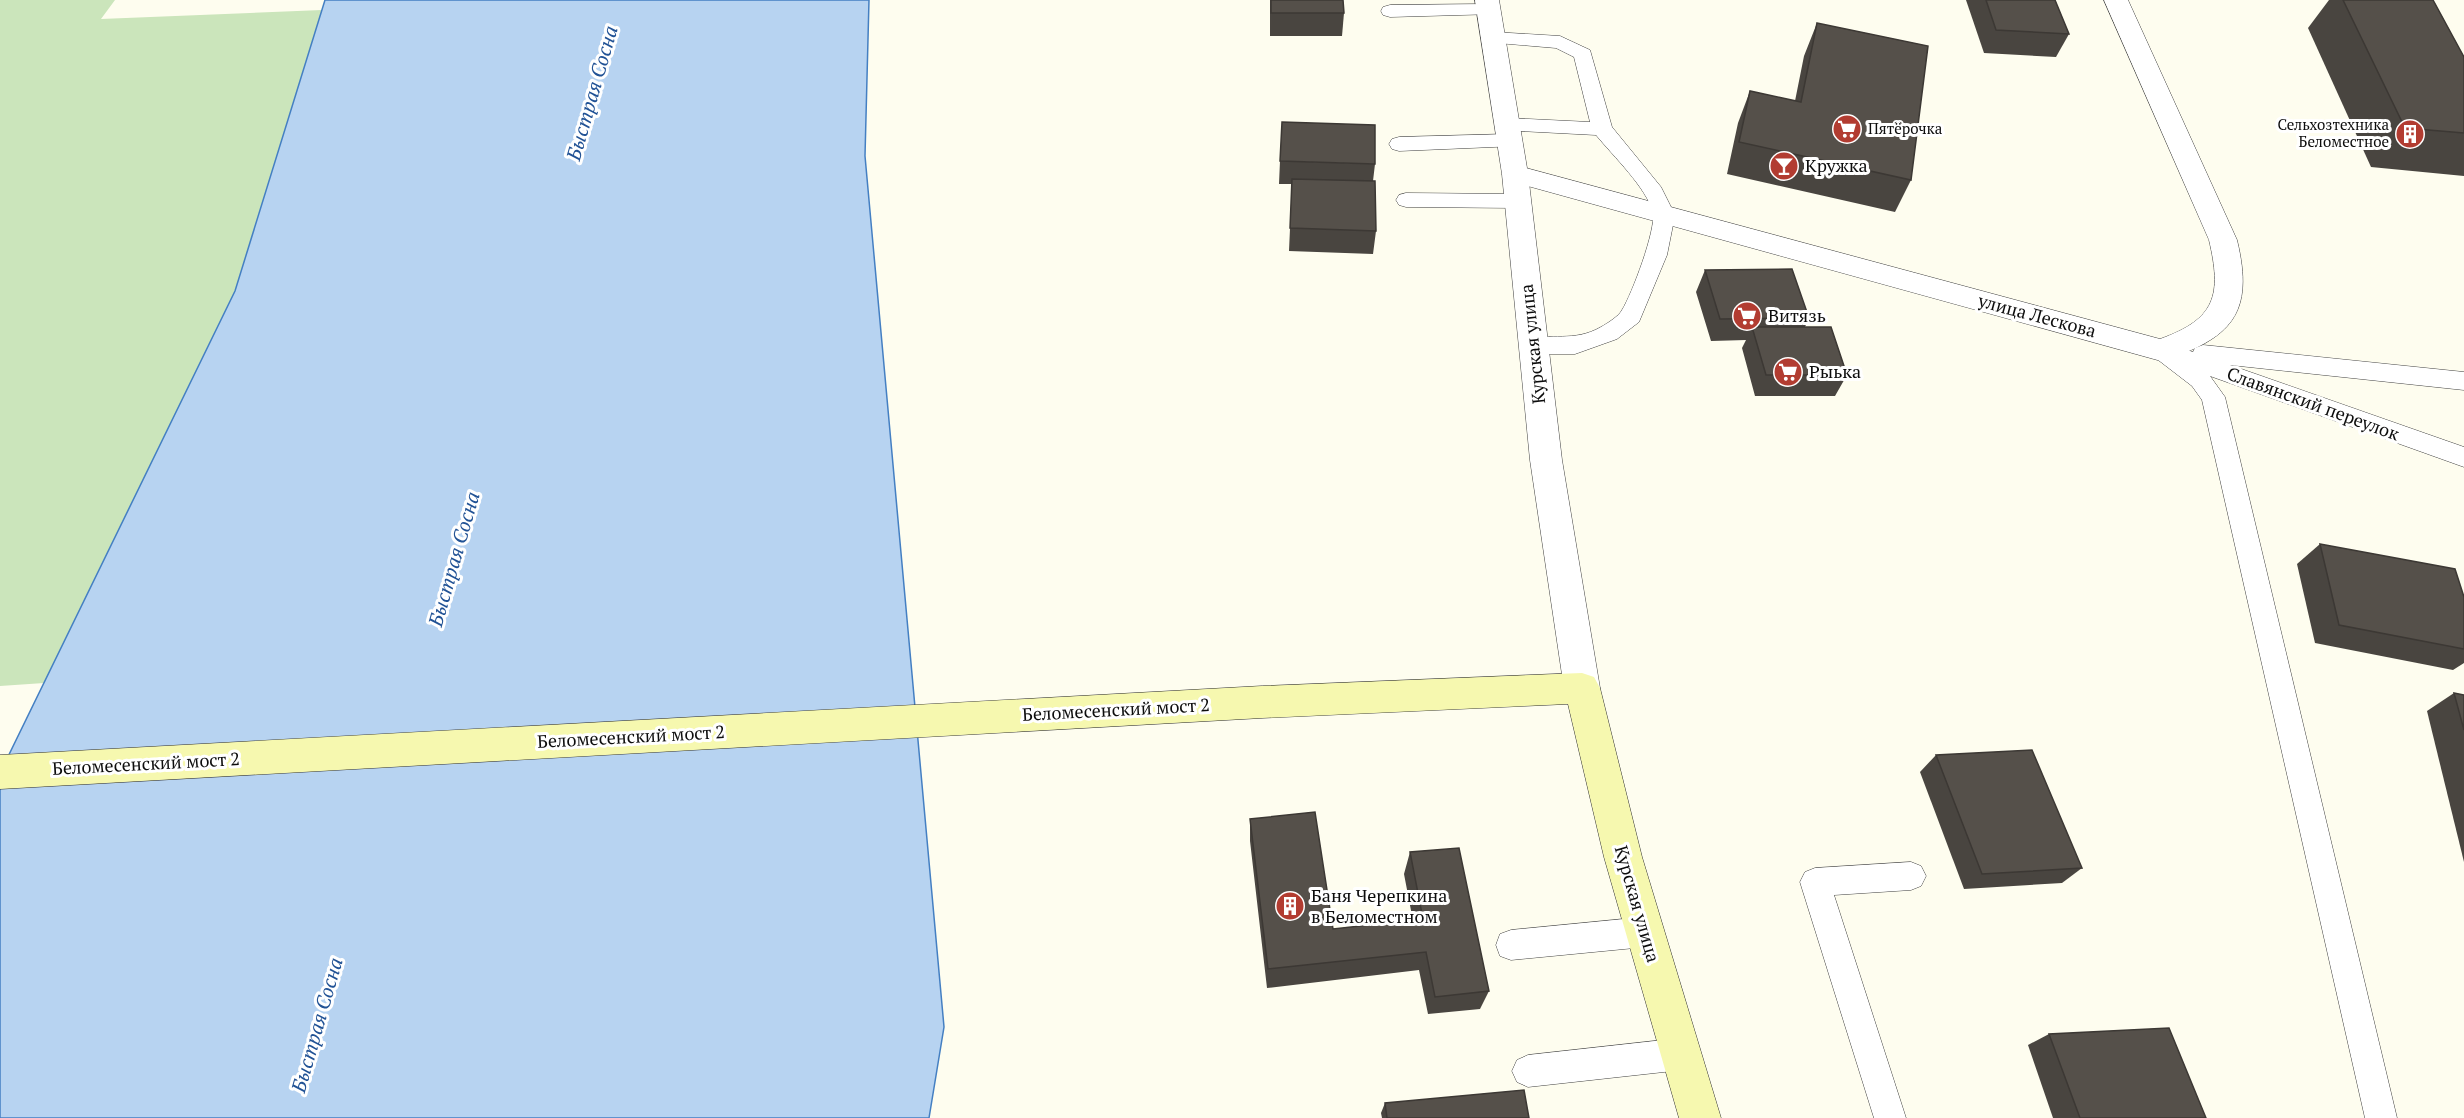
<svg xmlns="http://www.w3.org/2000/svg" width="2464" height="1118" font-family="'PT Serif',serif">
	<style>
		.green { fill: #cbe5bb }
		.water { fill: #b7d3f1; stroke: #447fc2; stroke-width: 1.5 }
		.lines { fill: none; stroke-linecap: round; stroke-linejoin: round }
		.service-casing { stroke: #404040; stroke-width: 1 }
		.minor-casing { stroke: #404040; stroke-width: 1 }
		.tertiary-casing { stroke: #404040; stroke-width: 1 }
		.secondary-casing { stroke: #2f2f2f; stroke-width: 1 }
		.service { fill: #fff; fill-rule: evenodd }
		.minor { fill: #fff; fill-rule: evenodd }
		.tertiary { fill: #fff; fill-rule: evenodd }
		.secondary { fill: #f6f8af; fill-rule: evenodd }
		.wall { fill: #494540 }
		.building { fill: #55504a; stroke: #3c3834; stroke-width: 1.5 }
		.labels { text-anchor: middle; stroke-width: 6; stroke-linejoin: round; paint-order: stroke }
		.far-poi-label { font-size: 15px; fill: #0d0d0d; stroke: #fff; text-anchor: end }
		.poi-label { font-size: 18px; fill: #0d0d0d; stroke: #fff; text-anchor: start }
		.street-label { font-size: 18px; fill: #0d0d0d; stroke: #fff }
		.water-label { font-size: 20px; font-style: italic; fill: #215295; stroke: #fff }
	</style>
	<rect width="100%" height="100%" fill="#fefdef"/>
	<path class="green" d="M 0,0 L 115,0 L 101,19 L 322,10 L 235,291 L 44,683 L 0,686 Z"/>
	<path class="water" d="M 325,0 L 869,0 L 865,156 L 944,1027 L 929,1118 L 0,1118 L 0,773 L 235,291 Z"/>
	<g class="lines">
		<g class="service-casing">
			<g id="service">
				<path d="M 1489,4 L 1496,6 L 1498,10 L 1496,14 L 1390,17 L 1383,15 L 1381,11 L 1383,7 L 1390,5 Z"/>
				<path d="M 1493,32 L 1560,36 L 1590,50 L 1612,127 L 1661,187 L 1675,215 L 1667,255 L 1639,322 L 1617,339 L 1575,354 L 1533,354 L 1525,352 L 1522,346 L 1525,340 C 1551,332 1573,343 1601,327 C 1608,323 1619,316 1622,310 C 1632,294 1656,230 1653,213 C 1647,188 1613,156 1596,135 L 1500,130 L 1497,125 L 1500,120 L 1507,118 L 1590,122 L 1574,57 L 1556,48 L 1486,42 L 1484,38 L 1486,34 Z"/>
				<path d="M 1510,134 L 1517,136 L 1520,141 L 1517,146 L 1399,151 L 1392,149 L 1389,144 L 1392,139 L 1399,137 Z"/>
				<path d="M 1406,193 L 1518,194 L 1525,196 L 1528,201 L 1525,206 L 1518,208 L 1406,207 L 1399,205 L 1396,200 L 1399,195 Z"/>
				<path d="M 2161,341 L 2177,350 L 2181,348 L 2193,352 L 2195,348 L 2203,345 L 2464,372 L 2464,390 L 2230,365 L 2464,447 L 2464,467 L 2210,376 L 2225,397 L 2397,1118 L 2365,1118 L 2202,400 L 2192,386 L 2153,356 L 2150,350 L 2153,344 Z"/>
				<path d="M 1911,862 L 1921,866 L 1926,876 L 1921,886 L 1911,890 L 1834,895 L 1906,1118 L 1874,1118 L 1800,882 L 1805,872 L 1815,868 Z"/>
				<path d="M 1645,917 L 1656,922 L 1660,932 L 1656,942 L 1645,947 L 1511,960 L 1500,956 L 1496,945 L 1500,934 L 1511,930 Z"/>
				<path d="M 1682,1038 L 1693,1043 L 1698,1054 L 1693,1065 L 1682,1070 L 1528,1087 L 1517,1082 L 1512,1071 L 1517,1060 L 1528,1055 Z"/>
			</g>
		</g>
		<g class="minor-casing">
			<path id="minor" d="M 2104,0 L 2128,0 L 2237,240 C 2255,314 2231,339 2161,361 L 1506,180 L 1502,174 L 1506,168 L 1515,165 L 2160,339 C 2216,319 2222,295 2209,240 Z"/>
		</g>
		<g class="tertiary-casing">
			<path id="tertiary" d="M 1475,0 L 1499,0 L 1528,174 L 1562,460 L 1600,688 L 1594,699 L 1582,703 L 1570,699 L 1564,688 L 1530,460 L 1502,174 Z"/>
		</g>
		<g class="secondary-casing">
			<path id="secondary" d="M 1582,673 L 1594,677 L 1600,688 L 1642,857 L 1721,1118 L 1679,1118 L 1604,857 L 1568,704 L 1262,718 L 0,789 L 0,755 L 1262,686 Z"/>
		</g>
		<use href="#service" class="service"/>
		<use href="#minor" class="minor"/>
		<use href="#tertiary" class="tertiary"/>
		<use href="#secondary" class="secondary"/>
	</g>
	<g class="wall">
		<path d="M 1270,0 L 1343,0 L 1344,13 L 1342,36 L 1270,36 Z"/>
		<path d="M 1966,0 L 2055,0 L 2069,34 L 2056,57 L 1984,53 Z"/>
		<path d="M 2329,0 L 2433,0 L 2464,57 L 2464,176 L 2371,167 L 2308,28 Z"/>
		<path d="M 1817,23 L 1911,180 L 1895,212 L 1727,174 L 1738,123 L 1750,91 L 1795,101 L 1804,56 Z"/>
		<path d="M 1280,161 L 1375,164 L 1373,181 L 1376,231 L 1373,254 L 1289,251 L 1292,184 L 1279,184 Z"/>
		<path d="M 1705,270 L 1809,318 L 1805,327 L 1847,375 L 1835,396 L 1755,396 L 1742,348 L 1746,340 L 1711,341 L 1696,292 Z"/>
		<path d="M 2320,544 L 2464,597 L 2464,663 L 2453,670 L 2315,643 L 2297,564 Z"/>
		<path d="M 2454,693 L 2464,695 L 2464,862 L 2427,711 Z"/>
		<path d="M 1936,755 L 2082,868 L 2062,883 L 1964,889 L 1920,772 Z"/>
		<path d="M 1250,819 L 1333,929 L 1413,921 L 1404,874 L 1410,852 L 1489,991 L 1480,1009 L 1428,1014 L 1419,970 L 1267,988 L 1250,841 Z"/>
		<path d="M 2049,1034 L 2206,1118 L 2053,1118 L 2028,1045 Z"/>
		<path d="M 1385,1103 L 1529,1118 L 1382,1118 L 1381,1113 Z"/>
	</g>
	<g class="building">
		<path d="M 1271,0 L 1343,0 L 1344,13 L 1271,13 Z"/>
		<path d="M 1986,0 L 2055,0 L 2069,34 L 1996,30 Z"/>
		<path d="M 2343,0 L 2433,0 L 2464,57 L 2464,133 L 2405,128 Z"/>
		<path d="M 1817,23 L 1928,46 L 1911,180 L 1739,142 L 1750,91 L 1801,102 Z"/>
		<path d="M 1282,122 L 1375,125 L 1375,164 L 1280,161 Z"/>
		<path d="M 1292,179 L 1375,181 L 1376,231 L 1290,228 Z"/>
		<path d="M 1792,269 L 1809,318 L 1720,319 L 1705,270 Z"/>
		<path d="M 1752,327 L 1831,327 L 1847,375 L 1766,375 Z"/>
		<path d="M 2320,544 L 2455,569 L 2464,597 L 2464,649 L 2339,625 Z"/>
		<path d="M 2454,693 L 2464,695 L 2464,730 Z"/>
		<path d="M 2032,750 L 2082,868 L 1982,874 L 1936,755 Z"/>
		<path d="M 1315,812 L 1333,929 L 1423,919 L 1410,852 L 1459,848 L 1489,991 L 1435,997 L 1426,952 L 1268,969 L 1250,819 Z"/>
		<path d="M 2169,1028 L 2206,1118 L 2080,1118 L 2049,1034 Z"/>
		<path d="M 1524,1090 L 1529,1118 L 1387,1118 L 1385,1103 Z"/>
	</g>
	<defs>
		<g id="supermarket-disc" transform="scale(1.5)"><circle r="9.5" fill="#b23c31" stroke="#fff"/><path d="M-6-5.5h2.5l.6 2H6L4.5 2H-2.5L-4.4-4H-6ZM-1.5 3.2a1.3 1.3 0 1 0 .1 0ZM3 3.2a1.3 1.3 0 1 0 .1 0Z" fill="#fff"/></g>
		<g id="building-disc" transform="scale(1.5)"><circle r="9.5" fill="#b23c31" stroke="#fff"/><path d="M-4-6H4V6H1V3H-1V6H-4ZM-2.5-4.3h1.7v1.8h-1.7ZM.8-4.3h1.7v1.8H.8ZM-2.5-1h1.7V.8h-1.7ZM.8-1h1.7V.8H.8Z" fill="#fff"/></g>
		<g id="bar-disc" transform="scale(1.5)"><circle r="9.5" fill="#b23c31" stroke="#fff"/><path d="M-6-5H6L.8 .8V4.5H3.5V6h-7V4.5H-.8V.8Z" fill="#fff"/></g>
	</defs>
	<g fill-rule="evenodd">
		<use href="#supermarket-disc" x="1847" y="129"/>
		<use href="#building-disc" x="2410" y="134"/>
		<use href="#bar-disc" x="1784" y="166"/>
		<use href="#supermarket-disc" x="1747" y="316"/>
		<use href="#supermarket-disc" x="1788" y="372"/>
		<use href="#building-disc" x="1290" y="906"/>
	</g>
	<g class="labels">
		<g class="far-poi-label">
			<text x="2389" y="130">Сельхозтехника<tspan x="2389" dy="17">Беломестное</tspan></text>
			<text x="1868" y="134" text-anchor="start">Пятёрочка</text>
		</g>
		<g class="poi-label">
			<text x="1805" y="172">Кружка</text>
			<text x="1768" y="322">Витязь</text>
			<text x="1809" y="378">Рыька</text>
			<text x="1311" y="902">Баня Черепкина<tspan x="1311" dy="21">в Беломестном</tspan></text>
		</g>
		<g class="street-label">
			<text transform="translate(2037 316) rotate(15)" y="6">улица Лескова</text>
			<text transform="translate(1533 344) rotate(-96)" y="6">Курская улица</text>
			<text transform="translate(2313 404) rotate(20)" y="6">Славянский переулок</text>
			<text transform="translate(1116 710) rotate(-3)" y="6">Беломесенский мост 2</text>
			<text transform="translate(631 737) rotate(-3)" y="6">Беломесенский мост 2</text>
			<text transform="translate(146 764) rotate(-3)" y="6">Беломесенский мост 2</text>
			<text transform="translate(1637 904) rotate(74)" y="6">Курская улица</text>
		</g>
		<g class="water-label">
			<text transform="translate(592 93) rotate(-74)" y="7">Быстрая Сосна</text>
			<text transform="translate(454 559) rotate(-74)" y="7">Быстрая Сосна</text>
			<text transform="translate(317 1025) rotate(-74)" y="7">Быстрая Сосна</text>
		</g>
	</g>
</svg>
